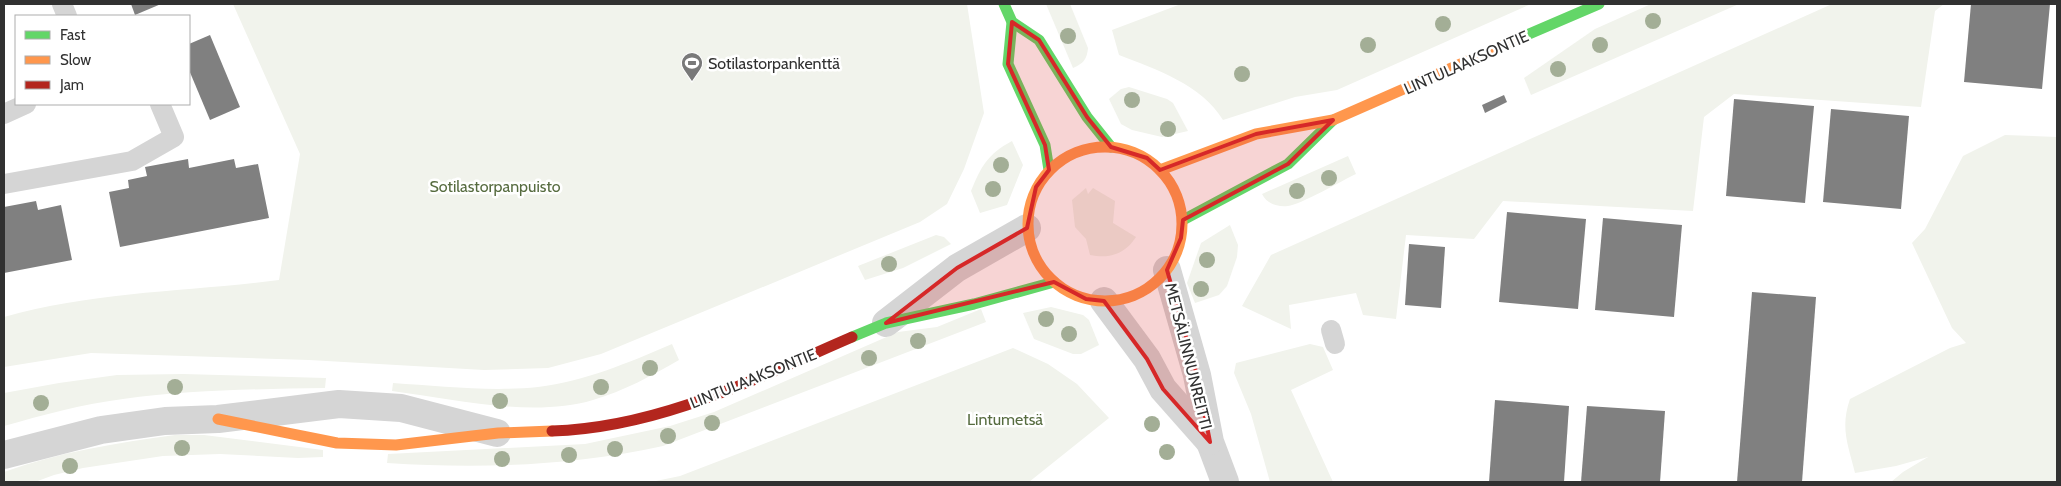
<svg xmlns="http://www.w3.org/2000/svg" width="2061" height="486" font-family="Cabin,sans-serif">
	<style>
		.green { fill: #f1f3ec }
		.building { fill: #808080 }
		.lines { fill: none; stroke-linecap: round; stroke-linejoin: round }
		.lane { stroke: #d5d5d5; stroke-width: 20 }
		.street { stroke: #d5d5d5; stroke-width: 28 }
		.fast { stroke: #63d668; stroke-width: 11 }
		.slow { stroke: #ff974d; stroke-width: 11 }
		.jam { stroke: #b3261e; stroke-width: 11 }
		.tree { fill: #a3ae96 }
		.marked { fill: #d62828; fill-opacity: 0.2; stroke: #d62828; stroke-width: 4; stroke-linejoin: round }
		.labels { text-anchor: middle; stroke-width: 5; stroke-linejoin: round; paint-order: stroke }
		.street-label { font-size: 16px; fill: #313131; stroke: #fff }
		.poi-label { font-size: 16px; fill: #313131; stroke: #fff; text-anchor: start }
		.park-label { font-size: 16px; fill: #576c40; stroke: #fff }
	</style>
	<rect width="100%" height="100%" fill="#fff"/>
	<g class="green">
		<path d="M 233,4 L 967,4 L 984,113 L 964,169 L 947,204 L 920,222 L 601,354 L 548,368 L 484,370 L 309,360 L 91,353 L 4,367 L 4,317 C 96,291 185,292 279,280 L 300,154 Z"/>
		<path d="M 1046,4 L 1070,4 L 1088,48 C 1087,59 1084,63 1073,68 Z"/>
		<path d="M 1181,4 L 1531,4 L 1337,90 L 1295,97 L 1223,120 C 1202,85 1156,69 1119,55 L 1112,30 Z"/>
		<path d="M 1651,4 L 1739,4 L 1531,95 L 1524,78 L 1595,29 Z"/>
		<path d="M 1832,4 L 1944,4 L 1935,11 L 1921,107 L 1734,94 L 1704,117 L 1693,211 L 1503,201 L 1474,239 L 1406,235 L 1396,319 L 1363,315 L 1356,293 L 1289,305 L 1291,329 L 1242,306 L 1271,255 Z"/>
		<path d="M 1129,87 L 1167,99 L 1173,103 L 1188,131 L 1162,137 L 1132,130 L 1121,124 L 1109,99 L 1121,89 Z"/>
		<path d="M 2005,135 L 2057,137 L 2057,482 L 1891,482 L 1903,472 L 1928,457 L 1896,466 L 1855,473 C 1848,444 1840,428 1850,399 L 1950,348 L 1966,343 L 1952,328 L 1912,243 L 1925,229 L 1963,156 Z"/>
		<path d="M 1012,141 L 1023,165 L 1007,205 L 980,213 L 971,191 C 981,166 988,154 1012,141 Z"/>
		<path d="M 1348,156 L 1356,174 C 1343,180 1300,205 1288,206 C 1277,207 1267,204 1262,194 Z"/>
		<path d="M 1086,188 L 1088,194 L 1093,188 L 1115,201 L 1113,223 L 1136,237 C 1125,254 1110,259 1090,255 L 1086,239 L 1075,227 L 1072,200 Z"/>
		<path d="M 1230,225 L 1238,245 L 1237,257 L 1227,286 L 1219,295 L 1195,303 L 1187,283 L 1201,243 Z"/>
		<path d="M 936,235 L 944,237 L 951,244 L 903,268 L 865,280 L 858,266 Z"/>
		<path d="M 1051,307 L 1083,315 L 1089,320 L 1099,345 L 1081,354 L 1073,354 L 1034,339 L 1023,313 Z"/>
		<path d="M 981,309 L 986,322 L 663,446 C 572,466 480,469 387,463 L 388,454 L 585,444 L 670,426 L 714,412 L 898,332 L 937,327 Z"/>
		<path d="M 672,344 L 679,360 C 651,376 624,391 593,400 C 533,418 453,399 392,391 L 393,383 C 439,386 492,392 538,387 C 585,381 628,363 672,344 Z"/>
		<path d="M 1310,344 L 1323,347 L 1333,370 L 1291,390 L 1333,482 L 1270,482 L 1251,414 L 1234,373 L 1236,363 Z"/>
		<path d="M 1013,348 L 1048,364 L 1077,384 L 1109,418 L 1029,482 L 651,482 L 680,476 Z"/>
		<path d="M 183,374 L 326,378 L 325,388 C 257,389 190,390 123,399 C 83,404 43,415 4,426 L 4,393 L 59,383 L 117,375 Z"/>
		<path d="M 175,435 L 204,435 L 323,450 L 323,457 L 298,458 L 220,454 L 163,456 L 83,468 L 54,475 L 35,482 L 4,482 L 4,472 C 59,452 117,443 175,435 Z"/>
	</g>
	<g class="building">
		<path d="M 131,4 L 161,4 L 135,15 Z"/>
		<path d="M 1971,4 L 2050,4 L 2042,89 L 1964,82 Z"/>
		<path d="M 210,35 L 240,107 L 210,120 L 189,70 L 189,44 Z"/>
		<path d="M 1504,95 L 1507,102 L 1485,113 L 1482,105 Z"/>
		<path d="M 1734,99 L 1814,106 L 1805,203 L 1726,196 Z"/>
		<path d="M 1831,109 L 1909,116 L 1901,209 L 1823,202 Z"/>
		<path d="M 188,159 L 189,168 L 234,159 L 236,168 L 258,164 L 269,218 L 120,247 L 109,192 L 129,188 L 128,180 L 147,176 L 145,167 Z"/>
		<path d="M 36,201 L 38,210 L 61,205 L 72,260 L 4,273 L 4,207 Z"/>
		<path d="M 1507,212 L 1586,219 L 1578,309 L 1499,302 Z"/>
		<path d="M 1603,218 L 1682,225 L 1674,317 L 1595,310 Z"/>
		<path d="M 1409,244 L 1445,247 L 1441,308 L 1405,305 Z"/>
		<path d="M 1752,292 L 1816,297 L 1802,482 L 1737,482 Z"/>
		<path d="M 1495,400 L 1569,406 L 1564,482 L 1489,482 Z"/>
		<path d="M 1587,406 L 1665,411 L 1660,482 L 1581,482 Z"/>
	</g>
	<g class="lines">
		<g class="lane">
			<path d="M 62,4 L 67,16"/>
			<path d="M 4,114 L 26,104"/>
			<path d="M 4,184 L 132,161 L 174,137 L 160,104"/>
			<path d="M 1331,330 L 1335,344"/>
		</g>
		<g class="street">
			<path d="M 1167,270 L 1197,375 L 1210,442 L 1225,482"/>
			<path d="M 1104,301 L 1147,359 L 1163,389 L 1209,441"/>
			<path d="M 886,323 L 957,268 L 1027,228"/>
			<path d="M 4,455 L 101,430 L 165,421 L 218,419 L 339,404 L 401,408 L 497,433"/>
		</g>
		<g class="fast">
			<path d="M 1004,4 L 1012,22 L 1008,64 L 1045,145 L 1049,170"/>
			<path d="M 1012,22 L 1039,40 L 1087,117 L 1111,147"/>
			<path d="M 1522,37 L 1599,4"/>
			<path d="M 1183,220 L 1288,164 L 1333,120"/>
			<path d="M 852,337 L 886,323 L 974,304 L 1054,282"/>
		</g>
		<g class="slow">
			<circle cx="1105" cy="224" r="77"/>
			<path d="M 1160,170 L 1256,134 L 1333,120 L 1522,37"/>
			<path d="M 218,419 L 337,443 L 396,445 L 498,433 L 552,431"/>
		</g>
		<path class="jam" d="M 552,431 C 659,428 757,378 852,337"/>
	</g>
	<g class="tree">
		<circle cx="1653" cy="21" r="8"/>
		<circle cx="1443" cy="24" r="8"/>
		<circle cx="1068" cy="36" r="8"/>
		<circle cx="1368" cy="45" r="8"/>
		<circle cx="1600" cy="45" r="8"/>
		<circle cx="1558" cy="69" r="8"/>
		<circle cx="1242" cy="74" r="8"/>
		<circle cx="1132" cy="100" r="8"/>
		<circle cx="1168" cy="129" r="8"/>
		<circle cx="1001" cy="165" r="8"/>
		<circle cx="1329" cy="178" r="8"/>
		<circle cx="993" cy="189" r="8"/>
		<circle cx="1297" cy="191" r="8"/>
		<circle cx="1207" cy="260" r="8"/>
		<circle cx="889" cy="264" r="8"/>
		<circle cx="1201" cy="289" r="8"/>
		<circle cx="1046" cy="319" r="8"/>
		<circle cx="1069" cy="334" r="8"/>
		<circle cx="918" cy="341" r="8"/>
		<circle cx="869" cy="358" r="8"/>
		<circle cx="650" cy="368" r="8"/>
		<circle cx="175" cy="387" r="8"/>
		<circle cx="601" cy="387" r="8"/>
		<circle cx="500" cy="401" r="8"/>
		<circle cx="41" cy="403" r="8"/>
		<circle cx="712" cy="423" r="8"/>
		<circle cx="1152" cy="424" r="8"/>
		<circle cx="668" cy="436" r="8"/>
		<circle cx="182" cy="448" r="8"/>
		<circle cx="615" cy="449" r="8"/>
		<circle cx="1167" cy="452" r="8"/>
		<circle cx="569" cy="455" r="8"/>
		<circle cx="502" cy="459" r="8"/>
		<circle cx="70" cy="466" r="8"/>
	</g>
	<path class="marked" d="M 1012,22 L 1039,40 L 1087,117 L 1111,147 L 1147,158 L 1160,170 L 1256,134 L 1333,120 L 1288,164 L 1183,220 L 1181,238 L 1167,270 L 1197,375 L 1210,442 L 1163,389 L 1147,359 L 1104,301 L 1086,299 L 1054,282 L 886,323 L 957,268 L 1027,228 L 1036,187 L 1049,170 L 1045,145 L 1008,64 Z"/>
	<defs>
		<g id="stadium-pin" transform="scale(1.125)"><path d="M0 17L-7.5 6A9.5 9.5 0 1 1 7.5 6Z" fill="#797979" stroke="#fff"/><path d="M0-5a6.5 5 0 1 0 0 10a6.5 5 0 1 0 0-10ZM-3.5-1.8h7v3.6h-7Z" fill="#fff"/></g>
	</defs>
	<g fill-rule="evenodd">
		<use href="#stadium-pin" x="692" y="63"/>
	</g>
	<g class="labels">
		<g class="street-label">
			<text transform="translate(1466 62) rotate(-24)" y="6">LINTULAAKSONTIE</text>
			<text transform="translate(1189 356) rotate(76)" y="6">METSÄLINNUNREITTI</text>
			<text transform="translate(753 378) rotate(-22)" y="6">LINTULAAKSONTIE</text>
		</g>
		<g class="poi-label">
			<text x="708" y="69">Sotilastorpankenttä</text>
		</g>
		<g class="park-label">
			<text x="495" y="192">Sotilastorpanpuisto</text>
			<text x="1005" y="425">Lintumetsä</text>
		</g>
	</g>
	<rect width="2061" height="486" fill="none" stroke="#313131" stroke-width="10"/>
	<rect x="15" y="15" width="175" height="90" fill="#ffffff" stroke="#adadad"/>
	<rect x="25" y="31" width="25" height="8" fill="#63d668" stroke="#adadad"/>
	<text x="60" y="40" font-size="15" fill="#313131">Fast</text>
	<rect x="25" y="56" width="25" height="8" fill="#ff974d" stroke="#adadad"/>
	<text x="60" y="65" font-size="15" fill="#313131">Slow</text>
	<rect x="25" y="81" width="25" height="8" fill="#b3261e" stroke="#adadad"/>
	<text x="60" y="90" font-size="15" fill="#313131">Jam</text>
</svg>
